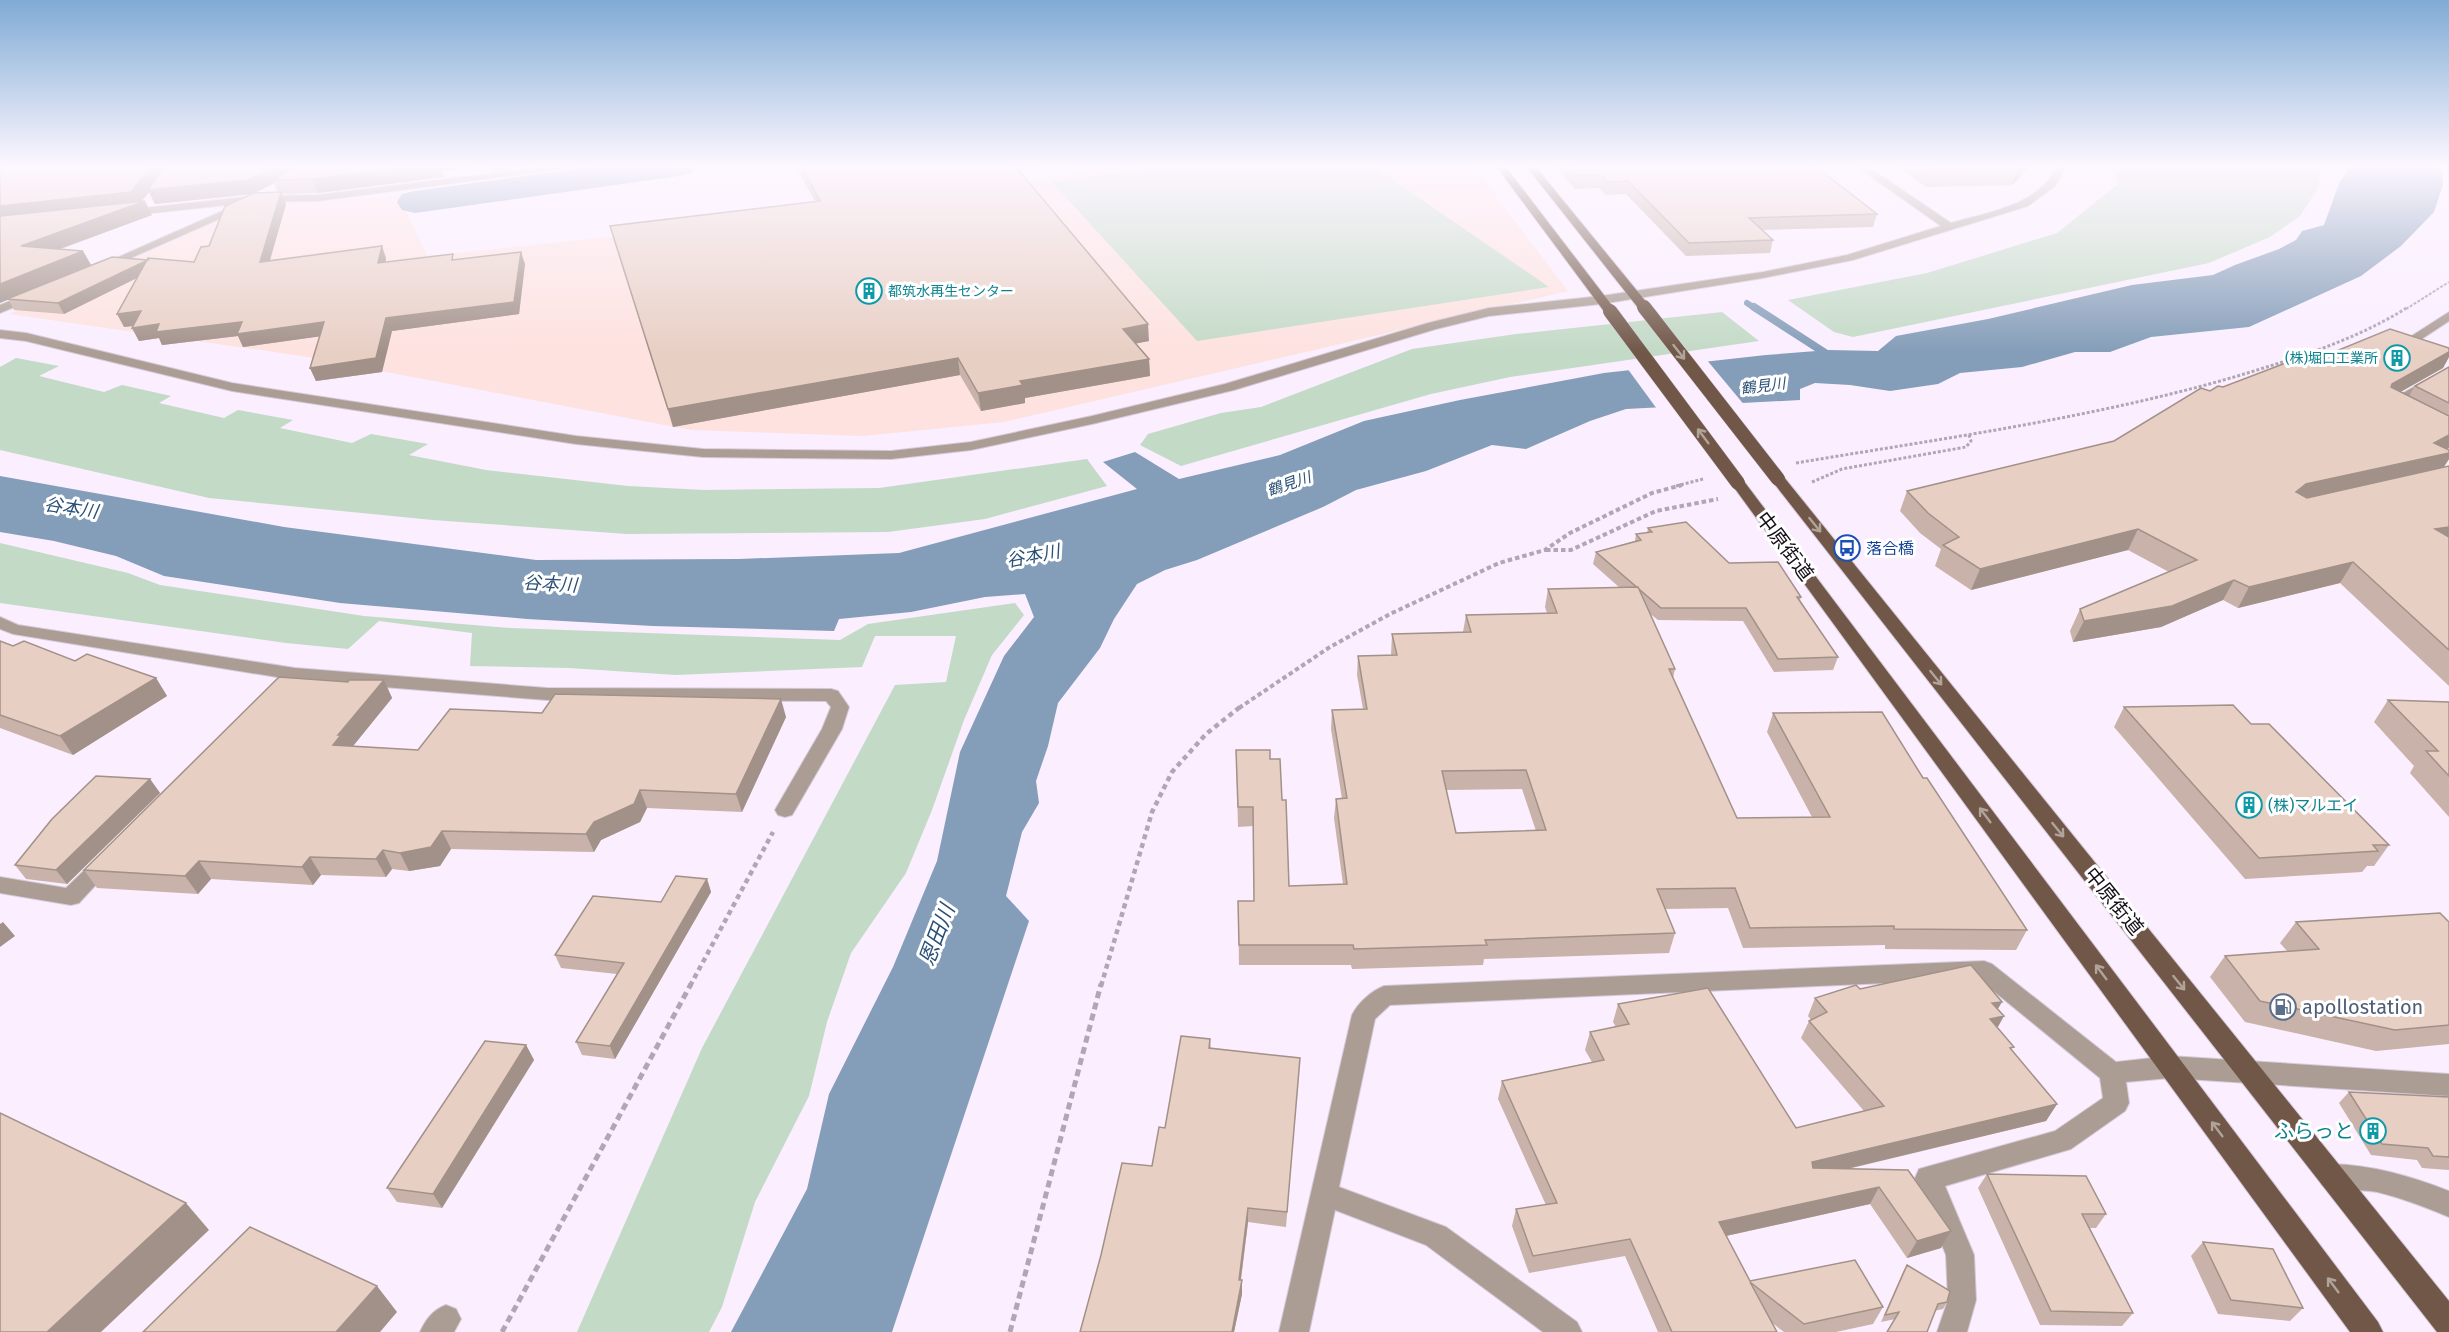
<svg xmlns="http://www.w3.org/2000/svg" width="2449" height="1332" font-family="'Fira Sans','Noto Sans JP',sans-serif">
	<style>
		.industrial { fill: #fde2df }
		.green { fill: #c3dac6 }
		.water { fill: #849db8 }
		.pier { fill: #faeeff }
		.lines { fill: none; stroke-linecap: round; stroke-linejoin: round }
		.stream-far1 { stroke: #849db8; stroke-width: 6 }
		.stream { stroke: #849db8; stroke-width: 8 }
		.river { fill: #849db8; fill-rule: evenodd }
		.minor-casing { stroke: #d5cada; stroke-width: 2 }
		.major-casing { stroke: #d5cada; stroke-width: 2 }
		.path-far4 { stroke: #b0a6b4; stroke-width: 2; stroke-dasharray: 3 1.5; stroke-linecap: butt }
		.path-far3 { stroke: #b0a6b4; stroke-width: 3; stroke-dasharray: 3 2; stroke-linecap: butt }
		.path-far2 { stroke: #b0a6b4; stroke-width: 4; stroke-dasharray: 4.5 3; stroke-linecap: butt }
		.path-far1 { stroke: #b0a6b4; stroke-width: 4.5; stroke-dasharray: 5 4; stroke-linecap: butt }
		.path { stroke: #b0a6b4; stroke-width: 5; stroke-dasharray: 7 4.5; stroke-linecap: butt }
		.minor { fill: #ac9d94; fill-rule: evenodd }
		.major { fill: #705748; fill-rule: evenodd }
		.major-bridge-far1-casing { stroke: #d5cada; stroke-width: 12; stroke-linecap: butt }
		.major-bridge-casing { stroke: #d5cada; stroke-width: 15; stroke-linecap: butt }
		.major-bridge-far1 { stroke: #705748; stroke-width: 10 }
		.major-bridge { stroke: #705748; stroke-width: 14 }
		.wall { fill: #c8b2a9; fill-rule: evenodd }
		.shaded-wall { fill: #a29189 }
		.building { fill: #e8cfc4; stroke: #a29189; stroke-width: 1.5; fill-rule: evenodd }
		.oneway { stroke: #b0a39a }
		.labels { text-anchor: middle; stroke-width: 6; stroke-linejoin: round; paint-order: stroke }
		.far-culture-label { font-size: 14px; fill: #0d838f; stroke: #fff; text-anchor: start }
		.far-water-label { font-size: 15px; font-style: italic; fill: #295077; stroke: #fff }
		.transit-label { font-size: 16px; fill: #164399; stroke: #fff; text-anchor: start }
		.culture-label { font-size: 16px; fill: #0d838f; stroke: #fff; text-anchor: start }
		.water-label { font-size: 18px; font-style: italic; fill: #295077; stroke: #fff }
		.near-street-label { font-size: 20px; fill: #151017; stroke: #fff }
		.near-service-label { font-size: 20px; fill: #4e5e75; stroke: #fff; text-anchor: start }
		.near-culture-label { font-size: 20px; fill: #0d838f; stroke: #fff; text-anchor: end }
		.near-water-label { font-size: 21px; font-style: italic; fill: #295077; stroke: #fff }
	</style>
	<rect width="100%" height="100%" fill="#faeeff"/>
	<path class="industrial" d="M 1097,166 L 1474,167 L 1568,291 L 1004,422 L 863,436 L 691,430 L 302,356 L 9,314 L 251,206 L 400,196 L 427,256 L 620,236 L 1089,171 Z"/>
	<g class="green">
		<path d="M 1164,167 L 1374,167 L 1549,287 L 1197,341 L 1052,182 Z"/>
		<path d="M 2113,167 L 2320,167 L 2319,187 L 2300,216 L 2270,237 L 2209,263 L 1853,337 L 1834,332 L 1788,300 L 1927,273 L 2057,233 L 2118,184 Z"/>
		<path d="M 1722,312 L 1759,341 L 1510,377 L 1431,394 L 1181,466 L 1140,445 L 1148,434 L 1221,413 L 1261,407 L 1412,349 L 1516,334 Z"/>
		<path d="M 16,358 L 59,366 L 39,376 L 104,392 L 122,385 L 171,396 L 159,403 L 224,418 L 238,410 L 293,420 L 280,428 L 352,443 L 371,434 L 428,444 L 409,455 L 486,470 L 628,486 L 704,490 L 879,488 L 1087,459 L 1107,486 L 985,519 L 888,532 L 627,534 L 433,520 L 209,498 L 0,450 L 0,367 Z"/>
		<path d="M 0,543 L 128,573 L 160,585 L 364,616 L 511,628 L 840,640 L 868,624 L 1015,603 L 1024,615 L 992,655 L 964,720 L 932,810 L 906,873 L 851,953 L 827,1022 L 809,1096 L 755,1202 L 722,1307 L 709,1332 L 577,1332 L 702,1048 L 895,685 L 946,682 L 956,636 L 875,636 L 862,667 L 676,675 L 569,668 L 470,666 L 472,633 L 379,621 L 348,649 L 286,643 L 0,603 Z"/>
	</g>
	<path class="water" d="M 2350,167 L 2442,167 L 2443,184 L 2434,212 L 2401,246 L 2361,276 L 2249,327 L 2151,337 L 2110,352 L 2075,352 L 2022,367 L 1960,373 L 1938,384 L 1890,391 L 1850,385 L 1815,383 L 1800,389 L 1800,400 L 1626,409 L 1590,421 L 1526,449 L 1492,445 L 1426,471 L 1356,490 L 1323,507 L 1197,560 L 1165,570 L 1137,584 L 1114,619 L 1100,648 L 1058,703 L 1048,746 L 1036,781 L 1039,803 L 1022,832 L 1006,896 L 1029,921 L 892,1332 L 731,1332 L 807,1189 L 829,1094 L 893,967 L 937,861 L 960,752 L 1004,656 L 1034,617 L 1025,594 L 985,597 L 911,612 L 839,619 L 834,631 L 653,626 L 527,619 L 340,603 L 164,576 L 116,556 L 54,541 L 0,532 L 0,476 L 284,527 L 536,560 L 739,559 L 899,553 L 1137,489 L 1103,462 L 1135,452 L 1179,479 L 1280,455 L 1364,421 L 1460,400 L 1604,373 L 1766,355 L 1829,350 L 1878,351 L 1896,336 L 1988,319 L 2132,285 L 2213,275 L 2235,265 L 2279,249 L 2296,240 L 2302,231 L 2324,225 L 2340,181 Z"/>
	<path class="pier" d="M 1706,359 L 1746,407 L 1699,410 L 1657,409 L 1627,368 Z"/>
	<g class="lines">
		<path class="stream-far1" d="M 1747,303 L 1756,309"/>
		<path class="stream" d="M 1754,307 L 1833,358"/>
		<path class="river" d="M 599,166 L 696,166 L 691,173 L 679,176 L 415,213 L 402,210 L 397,202 L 402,194 L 415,191 Z"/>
		<g class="minor-casing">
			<g id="minor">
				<path d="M 551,166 L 583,166 L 318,201 L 255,202 L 125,216 L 120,213 L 125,210 L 255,196 L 318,195 Z"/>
				<path d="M 1856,166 L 1867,166 L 1951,223 C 1987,212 2040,206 2057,166 L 2067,166 L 2055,186 L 2028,206 L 1853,260 L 1763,278 L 1601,304 L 1489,316 L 1436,329 L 1234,390 L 1092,424 L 971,450 L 891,459 L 703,457 L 576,444 L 232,391 L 26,341 L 0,338 L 0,330 L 26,333 L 232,383 L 576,436 L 703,449 L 891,451 L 971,442 L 1092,416 L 1225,384 L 1428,323 L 1489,308 L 1601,296 L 1763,272 L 1847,255 L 1941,226 Z"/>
				<path d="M 238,204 L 243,207 L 242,209 L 106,269 L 98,269 L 96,267 Z"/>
				<path d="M 32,292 L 38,296 L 36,298 L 0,313 L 0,305 Z"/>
				<path d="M 2449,312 L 2449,321 L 2414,344 L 2420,348 L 2418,351 L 2410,351 L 2399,344 Z"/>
				<path d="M 2449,367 L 2449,376 L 2399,405 L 2399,410 L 2389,410 L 2382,405 Z"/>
				<path d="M 0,617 L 18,625 L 295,668 L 547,688 L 831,689 L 838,691 L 849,707 L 842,729 L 795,810 L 792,815 L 785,817 L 778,815 L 775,810 L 822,729 L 831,707 L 826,701 L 547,700 L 295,680 L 13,634 L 0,629 Z"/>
				<path d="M 106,854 L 114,857 L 117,862 L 79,903 L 71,905 L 0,893 L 0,877 L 66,888 L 98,857 Z"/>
				<path d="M 1984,961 L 1992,964 L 2116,1062 L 2170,1056 L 2449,1074 L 2449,1096 L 2170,1078 L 2126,1082 L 2129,1103 L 2125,1111 L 2071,1149 L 1945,1186 L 1974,1255 L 1976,1300 L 1967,1332 L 1937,1332 L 1948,1300 L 1946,1255 L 1915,1178 L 1919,1169 L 2055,1131 L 2103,1098 L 2100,1078 L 1979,979 L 1390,1005 L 1375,1019 L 1339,1187 L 1446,1227 L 1577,1322 L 1582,1332 L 1543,1332 L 1426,1245 L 1335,1210 L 1309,1332 L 1279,1332 L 1352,1015 C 1358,1003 1371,991 1384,986 Z"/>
				<path d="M 2331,1164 C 2373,1165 2410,1176 2449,1191 L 2449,1217 C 2425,1207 2402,1198 2377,1192 C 2359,1189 2339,1191 2322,1185 L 2318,1176 L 2322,1167 Z"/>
				<path d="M 446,1305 L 456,1309 L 461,1319 L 454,1332 L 420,1332 C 426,1319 433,1310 446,1305 Z"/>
			</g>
		</g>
		<g class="major-casing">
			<g id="major">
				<path d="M 1496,166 L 1505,166 L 1614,308 L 1614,314 L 1606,314 Z"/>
				<path d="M 1526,166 L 1535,166 L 1647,303 L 1647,309 L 1639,309 Z"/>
				<path d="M 1778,475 L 1783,476 L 2449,1301 L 2449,1332 L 2437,1332 L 1773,482 L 1771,479 Z"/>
				<path d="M 1738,479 L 1743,480 L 2378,1322 L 2383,1332 L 2350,1332 L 1733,486 L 1731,483 L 1733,480 Z"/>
			</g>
		</g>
		<path class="path-far4" d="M 2406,309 L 2449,282"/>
		<g class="path-far3">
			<path d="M 1796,463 C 1945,438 2095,418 2241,375 C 2299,357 2356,340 2408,307"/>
			<path d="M 1812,482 L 1842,469 L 1966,447 L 1971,441 L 1969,435"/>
			<path d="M 1676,486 L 1703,479"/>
		</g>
		<g class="path-far2">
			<path d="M 1546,550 L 1571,550 L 1656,511 L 1718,499"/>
			<path d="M 1239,708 L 1330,647 L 1390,614 L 1499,563 L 1545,550 L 1570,533 L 1652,493 L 1682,485"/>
		</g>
		<g class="path-far1">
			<path d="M 690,986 L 773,832"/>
			<path d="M 1101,986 L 1152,812 L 1172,772 L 1206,734 L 1240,707"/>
		</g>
		<g class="path">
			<path d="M 502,1332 L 691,984"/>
			<path d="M 1010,1332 L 1101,984"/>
		</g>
		<use href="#minor" class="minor"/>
		<use href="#major" class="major"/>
		<g class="major-bridge-far1-casing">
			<path id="major-bridge-far1" d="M 1643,306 L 1645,309"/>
		</g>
		<g class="major-bridge-casing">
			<g id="major-bridge">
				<path d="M 1644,307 L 1778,479"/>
				<path d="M 1610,311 L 1738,483"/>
			</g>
		</g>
		<use href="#major-bridge-far1" class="major-bridge-far1"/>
		<use href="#major-bridge" class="major-bridge"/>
	</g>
	<g class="wall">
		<path d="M 0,166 L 442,171 L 444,177 L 318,193 L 281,194 L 286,204 L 270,260 L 386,258 L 386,262 L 455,260 L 525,264 L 519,314 L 392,331 L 382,372 L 316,381 L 310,368 L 320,336 L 243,347 L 238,336 L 162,345 L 159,338 L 139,341 L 132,328 L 134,326 L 124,327 L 137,278 L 64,314 L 14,310 L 8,299 L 0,303 ZM 274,183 L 278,192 L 255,193 ZM 149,192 L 155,204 L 251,194 L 209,246 L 194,262 L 148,260 L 91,265 L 83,251 L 61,249 L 152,215 L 141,202 Z"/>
		<path d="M 795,166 L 1044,166 L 1018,170 L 1149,341 L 1136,343 L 1149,359 L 1150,376 L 1025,398 L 1025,403 L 981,411 L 960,375 L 673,427 L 610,226 L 815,201 Z"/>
		<path d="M 1554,166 L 1815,166 L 1877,214 L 1873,227 L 1763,230 L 1773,240 L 1770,253 L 1686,256 L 1626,194 L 1606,195 L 1599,188 L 1575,189 Z"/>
		<path d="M 1896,166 L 2031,166 L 2012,185 L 1926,187 Z"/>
		<path d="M 2449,348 L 2449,357 L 2443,368 L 2400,392 L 2409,396 L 2415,386 L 2449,367 L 2449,448 L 2447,449 L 2449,450 L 2449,459 L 2444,467 L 2449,466 L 2449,686 L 2340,583 L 2238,608 L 2223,600 L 2161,627 L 2073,642 L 2070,631 L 2080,609 L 2169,572 L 2128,550 L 1971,590 L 1935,566 L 1941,549 L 1920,533 L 1900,511 L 1907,491 L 2114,441 L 2210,391 L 2317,359 Z"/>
		<path d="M 1648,528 L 1801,597 L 1800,600 L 1838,657 L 1833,670 L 1774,672 L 1743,621 L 1658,620 L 1649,613 L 1675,669 L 1673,678 L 1737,818 L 1812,817 L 1767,732 L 1773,713 L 1923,778 L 2027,930 L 2016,950 L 1885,949 L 1885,945 L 1743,948 L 1728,908 L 1665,909 L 1675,933 L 1669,953 L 1484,959 L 1483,965 L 1352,969 L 1351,965 L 1239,965 L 1238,901 L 1254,901 L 1253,826 L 1238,827 L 1236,750 L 1270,759 L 1289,886 L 1343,884 L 1334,818 L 1336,799 L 1342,799 L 1331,729 L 1332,710 L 1363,709 L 1357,675 L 1358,656 L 1391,655 L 1392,634 L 1463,632 L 1466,615 L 1547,613 L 1545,607 L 1548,589 L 1620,588 L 1593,564 L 1596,552 L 1635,541 L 1636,534 L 1647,533 ZM 1522,789 L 1536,831 L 1456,833 L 1446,790 Z"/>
		<path d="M 0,641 L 13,646 L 75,661 L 156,678 L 167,696 L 73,755 L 0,728 Z"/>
		<path d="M 384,680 L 392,698 L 353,746 L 418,750 L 542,713 L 786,717 L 742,812 L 647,808 L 640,822 L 601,840 L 594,852 L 451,849 L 440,866 L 409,871 L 392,869 L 386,877 L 321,875 L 313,885 L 211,879 L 198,894 L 97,888 L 84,870 L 348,682 Z"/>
		<path d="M 2388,700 L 2449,702 L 2449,817 L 2410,773 L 2414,766 L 2374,722 Z"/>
		<path d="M 2124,707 L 2389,845 L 2374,866 L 2367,866 L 2362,872 L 2245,879 L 2114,727 Z"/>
		<path d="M 150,779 L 160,793 L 67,884 L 26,879 L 15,865 Z"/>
		<path d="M 707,879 L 711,892 L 615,1059 L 582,1055 L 576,1042 L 617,974 L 561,968 L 555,955 Z"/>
		<path d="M 2296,922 L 2449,922 L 2449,1044 L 2376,1051 L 2245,1022 L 2210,977 L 2225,956 L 2287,951 L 2280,943 Z"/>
		<path d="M 1860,989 L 1998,1009 L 1998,1028 L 2012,1050 L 2057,1104 L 2046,1121 L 1848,1169 L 1951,1231 L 1941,1248 L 1907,1258 L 1870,1204 L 1726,1236 L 1750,1281 L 1883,1307 L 1873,1324 L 1836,1332 L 1784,1332 L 1771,1322 L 1777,1332 L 1658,1332 L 1625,1256 L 1529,1273 L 1512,1226 L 1516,1209 L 1546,1205 L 1498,1099 L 1502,1081 L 1592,1062 L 1585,1050 L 1590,1032 L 1616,1027 L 1613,1022 L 1618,1004 L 1796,1128 L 1864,1111 L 1801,1038 L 1809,1021 L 1811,1020 L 1808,1016 L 1815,998 Z"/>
		<path d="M 1210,1039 L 1211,1049 L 1299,1072 L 1286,1227 L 1248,1222 L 1241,1280 L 1242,1294 L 1234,1332 L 1080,1332 L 1152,1166 L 1165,1128 Z"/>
		<path d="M 526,1045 L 534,1060 L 442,1208 L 397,1202 L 387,1188 Z"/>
		<path d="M 2349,1092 L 2449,1097 L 2449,1170 L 2422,1168 L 2417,1160 L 2371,1155 L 2339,1103 Z"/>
		<path d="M 1987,1174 L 2106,1214 L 2096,1228 L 2090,1228 L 2133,1313 L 2122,1326 L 2040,1325 L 1978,1188 Z"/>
		<path d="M 2203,1242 L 2303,1308 L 2290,1321 L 2218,1314 L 2191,1256 Z"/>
		<path d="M 1907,1265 L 1947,1302 L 1943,1309 L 1881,1322 L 1903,1272 Z"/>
	</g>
	<g class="shaded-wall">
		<path d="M 151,166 L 306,166 L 273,180 L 274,183 L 253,194 L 155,204 L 149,192 L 140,203 L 145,201 L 152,215 L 29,260 L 0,221 L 0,206 Z"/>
		<path d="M 417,166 L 485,166 L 442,171 L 444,177 L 318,193 L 312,179 Z"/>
		<path d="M 492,166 L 536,166 L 493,171 Z"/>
		<path d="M 1008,166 L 1044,166 L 1008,171 Z"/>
		<path d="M 2020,166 L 2031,166 L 2012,185 L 2017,169 Z"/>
		<path d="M 281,192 L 286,204 L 266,274 L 260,262 Z"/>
		<path d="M 382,246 L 386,258 L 383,275 L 378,263 Z"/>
		<path d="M 83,251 L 91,265 L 0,303 L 0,284 Z"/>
		<path d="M 521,252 L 525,264 L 519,314 L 392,331 L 382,372 L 316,381 L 310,368 L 386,318 Z"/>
		<path d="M 148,260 L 153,270 L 64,314 L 58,303 Z"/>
		<path d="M 141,311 L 148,324 L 124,327 L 117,314 Z"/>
		<path d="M 242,322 L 324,322 L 330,335 L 243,347 L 238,336 L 162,345 L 159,338 L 139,341 L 132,328 L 159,324 Z"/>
		<path d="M 1148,324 L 1149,341 L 1124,346 L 1123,329 Z"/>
		<path d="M 2449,352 L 2449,357 L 2443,368 L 2381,403 L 2392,384 Z"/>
		<path d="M 958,358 L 960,375 L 673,427 L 668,409 Z"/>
		<path d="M 1149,359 L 1150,376 L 1025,398 L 1025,403 L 981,411 L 978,393 L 1020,381 Z"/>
		<path d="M 2449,435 L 2449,448 L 2434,456 L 2449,453 L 2449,459 L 2441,471 L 2295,504 L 2296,492 L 2306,484 L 2434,443 Z"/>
		<path d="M 2449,527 L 2449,545 L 2435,529 Z"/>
		<path d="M 2138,529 L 2128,550 L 1971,590 L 1980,569 Z"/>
		<path d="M 2353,562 L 2340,583 L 2238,608 L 2249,587 Z"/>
		<path d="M 2234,580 L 2223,600 L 2161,627 L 2073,642 L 2084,621 Z"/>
		<path d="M 156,678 L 167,696 L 73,755 L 60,736 Z"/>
		<path d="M 384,680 L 392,698 L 349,751 L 333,745 L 338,735 Z"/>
		<path d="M 781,699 L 786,717 L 742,812 L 736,794 Z"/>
		<path d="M 150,779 L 160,793 L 67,884 L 56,870 Z"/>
		<path d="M 640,790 L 647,808 L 640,822 L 601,840 L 594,852 L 586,834 L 594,822 Z"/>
		<path d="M 442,831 L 451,849 L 440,866 L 409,871 L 400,853 Z"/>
		<path d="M 383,850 L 392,869 L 386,877 L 376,859 Z"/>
		<path d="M 310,857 L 321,875 L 313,885 L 302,867 Z"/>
		<path d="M 199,861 L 211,879 L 198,894 L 185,876 Z"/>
		<path d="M 707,879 L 711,892 L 615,1059 L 610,1046 Z"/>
		<path d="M 3,922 L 15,936 L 0,947 L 0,924 Z"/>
		<path d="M 2002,1002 L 1992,1019 L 2004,1016 L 1994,1034 L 1981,1037 L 1992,1003 Z"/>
		<path d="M 526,1045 L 534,1060 L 442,1208 L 433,1194 Z"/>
		<path d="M 2057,1104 L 2046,1121 L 1804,1179 L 1812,1162 Z"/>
		<path d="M 1879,1187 L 1870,1204 L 1712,1239 L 1719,1222 Z"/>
		<path d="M 186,1203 L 209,1230 L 101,1332 L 47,1332 Z"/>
		<path d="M 1248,1208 L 1248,1222 L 1239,1293 L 1239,1280 Z"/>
		<path d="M 1951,1231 L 1941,1248 L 1907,1258 L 1917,1241 Z"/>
		<path d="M 1242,1280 L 1242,1294 L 1234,1332 L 1232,1332 Z"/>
		<path d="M 377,1286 L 397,1312 L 380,1332 L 336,1332 Z"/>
	</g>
	<g class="building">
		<path d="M 0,166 L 151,166 L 131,192 L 0,206 Z"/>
		<path d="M 165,166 L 275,166 L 247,180 L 148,190 Z"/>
		<path d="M 297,166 L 417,166 L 312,179 L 273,180 Z"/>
		<path d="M 801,166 L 1015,166 L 1148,324 L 1123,329 L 1149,359 L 1020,381 L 1023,385 L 978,393 L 958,358 L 668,409 L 610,226 L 820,201 Z"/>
		<path d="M 1568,166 L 1815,166 L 1877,214 L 1749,218 L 1773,240 L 1689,243 L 1628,181 L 1608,182 L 1601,175 L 1577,176 Z"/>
		<path d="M 1926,166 L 2020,166 L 2017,169 L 1932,170 Z"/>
		<path d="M 281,192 L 260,262 L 382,246 L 378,263 L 453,254 L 452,260 L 521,252 L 514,302 L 386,318 L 376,358 L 310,368 L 324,322 L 237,334 L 242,322 L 156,332 L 159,324 L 132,328 L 141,311 L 117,314 L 148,258 L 194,262 L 201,247 L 209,246 L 225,206 L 254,193 Z"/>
		<path d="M 145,201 L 21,246 L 83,251 L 0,284 L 0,216 Z"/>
		<path d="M 112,257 L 148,260 L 58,303 L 7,299 Z"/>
		<path d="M 2390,329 L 2449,348 L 2449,352 L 2392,384 L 2391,387 L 2449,416 L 2449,435 L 2434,443 L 2449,450 L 2449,453 L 2306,484 L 2296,492 L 2307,498 L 2449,466 L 2449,527 L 2435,529 L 2449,537 L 2449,650 L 2353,562 L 2249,587 L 2234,580 L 2172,606 L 2084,621 L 2080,609 L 2197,560 L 2138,529 L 1980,569 L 1943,545 L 1959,537 L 1928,513 L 1907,491 L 2114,441 L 2201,388 L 2210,391 L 2218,386 L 2223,387 L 2283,364 L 2313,357 L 2317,359 Z"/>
		<path d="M 2449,367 L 2449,403 L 2415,386 Z"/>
		<path d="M 1686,522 L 1729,563 L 1778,562 L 1801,597 L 1797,597 L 1838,657 L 1778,659 L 1746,608 L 1661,608 L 1596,552 L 1641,540 L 1636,534 L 1652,532 L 1648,528 Z"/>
		<path d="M 1638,587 L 1675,669 L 1669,669 L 1737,818 L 1830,817 L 1773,713 L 1882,712 L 1923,778 L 1927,778 L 2027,930 L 1894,929 L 1894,926 L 1750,928 L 1735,888 L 1657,889 L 1675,933 L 1485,940 L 1487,945 L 1354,949 L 1353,945 L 1239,945 L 1238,901 L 1254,901 L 1253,807 L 1238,807 L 1236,750 L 1270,750 L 1270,759 L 1280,759 L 1282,800 L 1286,800 L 1289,886 L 1347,884 L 1336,799 L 1347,798 L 1332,710 L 1367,709 L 1358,656 L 1397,655 L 1392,634 L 1471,632 L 1466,615 L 1557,613 L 1548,589 ZM 1526,770 L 1546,830 L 1456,833 L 1442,771 Z"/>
		<path d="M 0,641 L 13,646 L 24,641 L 75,661 L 87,654 L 156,678 L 60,736 L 0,715 Z"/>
		<path d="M 279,677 L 348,682 L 349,680 L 384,680 L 338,735 L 341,735 L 333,745 L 418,750 L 450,709 L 542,713 L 555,694 L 781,699 L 736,794 L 640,790 L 634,804 L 594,822 L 586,834 L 442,831 L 431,847 L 400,853 L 383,850 L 376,859 L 310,857 L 302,867 L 199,861 L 185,876 L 84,870 Z"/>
		<path d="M 2388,700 L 2449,702 L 2449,776 L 2426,751 L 2438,751 Z"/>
		<path d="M 2233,705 L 2251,724 L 2269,724 L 2389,845 L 2373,845 L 2378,851 L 2259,858 L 2124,707 Z"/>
		<path d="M 96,776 L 150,779 L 56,870 L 15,865 L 52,819 Z"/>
		<path d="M 676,876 L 707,879 L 610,1046 L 576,1042 L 624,963 L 555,955 L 593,896 L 661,902 Z"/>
		<path d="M 2440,913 L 2449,922 L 2449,1025 L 2395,1030 L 2260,1001 L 2225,956 L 2319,949 L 2296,922 Z"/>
		<path d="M 1971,965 L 2002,1002 L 1992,1003 L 2004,1016 L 1990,1019 L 2014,1047 L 2010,1048 L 2057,1104 L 1812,1162 L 1813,1168 L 1908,1170 L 1951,1231 L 1917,1241 L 1879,1187 L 1719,1222 L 1750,1281 L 1855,1260 L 1883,1307 L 1804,1324 L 1750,1282 L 1777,1332 L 1672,1332 L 1630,1239 L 1533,1256 L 1516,1209 L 1557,1203 L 1502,1081 L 1604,1060 L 1590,1032 L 1629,1024 L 1618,1004 L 1708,988 L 1796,1128 L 1884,1106 L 1809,1021 L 1827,1012 L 1815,998 L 1856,985 L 1860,989 Z"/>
		<path d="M 1181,1036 L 1210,1039 L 1209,1048 L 1300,1058 L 1287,1212 L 1248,1208 L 1239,1280 L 1242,1280 L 1232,1332 L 1080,1332 L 1101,1255 L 1122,1163 L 1152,1166 L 1159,1127 L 1165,1128 Z"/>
		<path d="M 485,1041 L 526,1045 L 433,1194 L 387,1188 Z"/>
		<path d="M 2349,1092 L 2449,1097 L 2449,1157 L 2433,1156 L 2428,1148 L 2382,1144 Z"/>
		<path d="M 0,1113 L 186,1203 L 47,1332 L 0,1332 Z"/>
		<path d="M 1987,1174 L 2086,1176 L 2106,1214 L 2082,1214 L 2133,1313 L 2051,1311 Z"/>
		<path d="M 250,1227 L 377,1286 L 336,1332 L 143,1332 Z"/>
		<path d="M 2203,1242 L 2273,1249 L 2303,1308 L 2231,1300 Z"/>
		<path d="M 1907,1265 L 1950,1291 L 1947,1302 L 1938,1304 L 1927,1332 L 1887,1332 L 1899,1312 L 1885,1315 Z"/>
	</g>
	<defs><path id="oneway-shaft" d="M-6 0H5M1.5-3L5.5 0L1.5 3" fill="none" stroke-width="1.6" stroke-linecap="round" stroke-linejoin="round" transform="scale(1.5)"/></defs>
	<g class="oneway">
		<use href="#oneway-shaft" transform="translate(1679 352) rotate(52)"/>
		<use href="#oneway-shaft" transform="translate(1703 436) rotate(-127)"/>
		<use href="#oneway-shaft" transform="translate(1815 525) rotate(51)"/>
		<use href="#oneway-shaft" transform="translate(1936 678) rotate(51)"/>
		<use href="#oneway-shaft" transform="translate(1985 815) rotate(-127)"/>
		<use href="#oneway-shaft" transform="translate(2058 830) rotate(51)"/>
		<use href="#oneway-shaft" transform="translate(2101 972) rotate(-127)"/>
		<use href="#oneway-shaft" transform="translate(2179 983) rotate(51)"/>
		<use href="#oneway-shaft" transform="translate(2217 1129) rotate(-127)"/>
		<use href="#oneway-shaft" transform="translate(2333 1285) rotate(-127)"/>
	</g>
	<linearGradient id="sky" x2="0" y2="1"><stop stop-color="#80abd5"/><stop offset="0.47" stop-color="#fdf7ff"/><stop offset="1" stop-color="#fdf7ff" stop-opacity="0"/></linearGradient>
	<rect width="2449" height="353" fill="url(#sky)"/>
	<defs>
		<g id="building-ring" transform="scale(1.35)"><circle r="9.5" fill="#fff" stroke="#0f9aa8" stroke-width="1.5"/><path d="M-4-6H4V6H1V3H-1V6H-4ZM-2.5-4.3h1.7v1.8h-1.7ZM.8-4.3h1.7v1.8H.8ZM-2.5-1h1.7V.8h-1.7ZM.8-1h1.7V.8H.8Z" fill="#0f9aa8"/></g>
		<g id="bus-ring" transform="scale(1.35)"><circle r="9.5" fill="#fff" stroke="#1a4fb4" stroke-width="1.5"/><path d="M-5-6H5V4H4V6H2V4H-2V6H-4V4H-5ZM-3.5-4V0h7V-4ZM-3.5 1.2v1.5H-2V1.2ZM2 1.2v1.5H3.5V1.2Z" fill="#1a4fb4"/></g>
		<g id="fuel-ring" transform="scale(1.35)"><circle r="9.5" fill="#fff" stroke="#5c6f8a" stroke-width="1.5"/><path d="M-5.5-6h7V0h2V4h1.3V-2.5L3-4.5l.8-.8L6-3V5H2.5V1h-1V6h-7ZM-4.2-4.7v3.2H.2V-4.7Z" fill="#5c6f8a"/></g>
	</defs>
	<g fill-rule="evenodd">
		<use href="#building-ring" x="869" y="291"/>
		<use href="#building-ring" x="2397" y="358"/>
		<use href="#bus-ring" x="1847" y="548"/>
		<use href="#building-ring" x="2249" y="805"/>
		<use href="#fuel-ring" x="2283" y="1007"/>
		<use href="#building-ring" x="2373" y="1131"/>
	</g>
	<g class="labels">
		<g class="far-culture-label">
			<text x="888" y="296">都筑水再生センター</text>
			<text x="2378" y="363" text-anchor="end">(株)堀口工業所</text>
		</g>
		<g class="far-water-label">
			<text transform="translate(1763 386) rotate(-7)" y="5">鶴見川</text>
			<text transform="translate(1289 484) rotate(-19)" y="5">鶴見川</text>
		</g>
		<g class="transit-label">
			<text x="1866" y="554">落合橋</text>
		</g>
		<g class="culture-label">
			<text x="2268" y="811">(株)マルエイ</text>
		</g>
		<g class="water-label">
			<text transform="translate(71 508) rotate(9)" y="6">谷本川</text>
			<text transform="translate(1033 556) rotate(-11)" y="6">谷本川</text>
			<text transform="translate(550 584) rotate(3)" y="6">谷本川</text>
		</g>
		<g class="near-street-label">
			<text transform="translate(1785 546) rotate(53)" y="7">中原街道</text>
			<text transform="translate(2114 901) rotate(51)" y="7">中原街道</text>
		</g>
		<g class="near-service-label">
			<text x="2302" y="1014">apollostation</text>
		</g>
		<g class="near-culture-label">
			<text x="2354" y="1138">ふらっと</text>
		</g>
		<g class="near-water-label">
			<text transform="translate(937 935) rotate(-69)" y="7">恩田川</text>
		</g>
	</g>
</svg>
